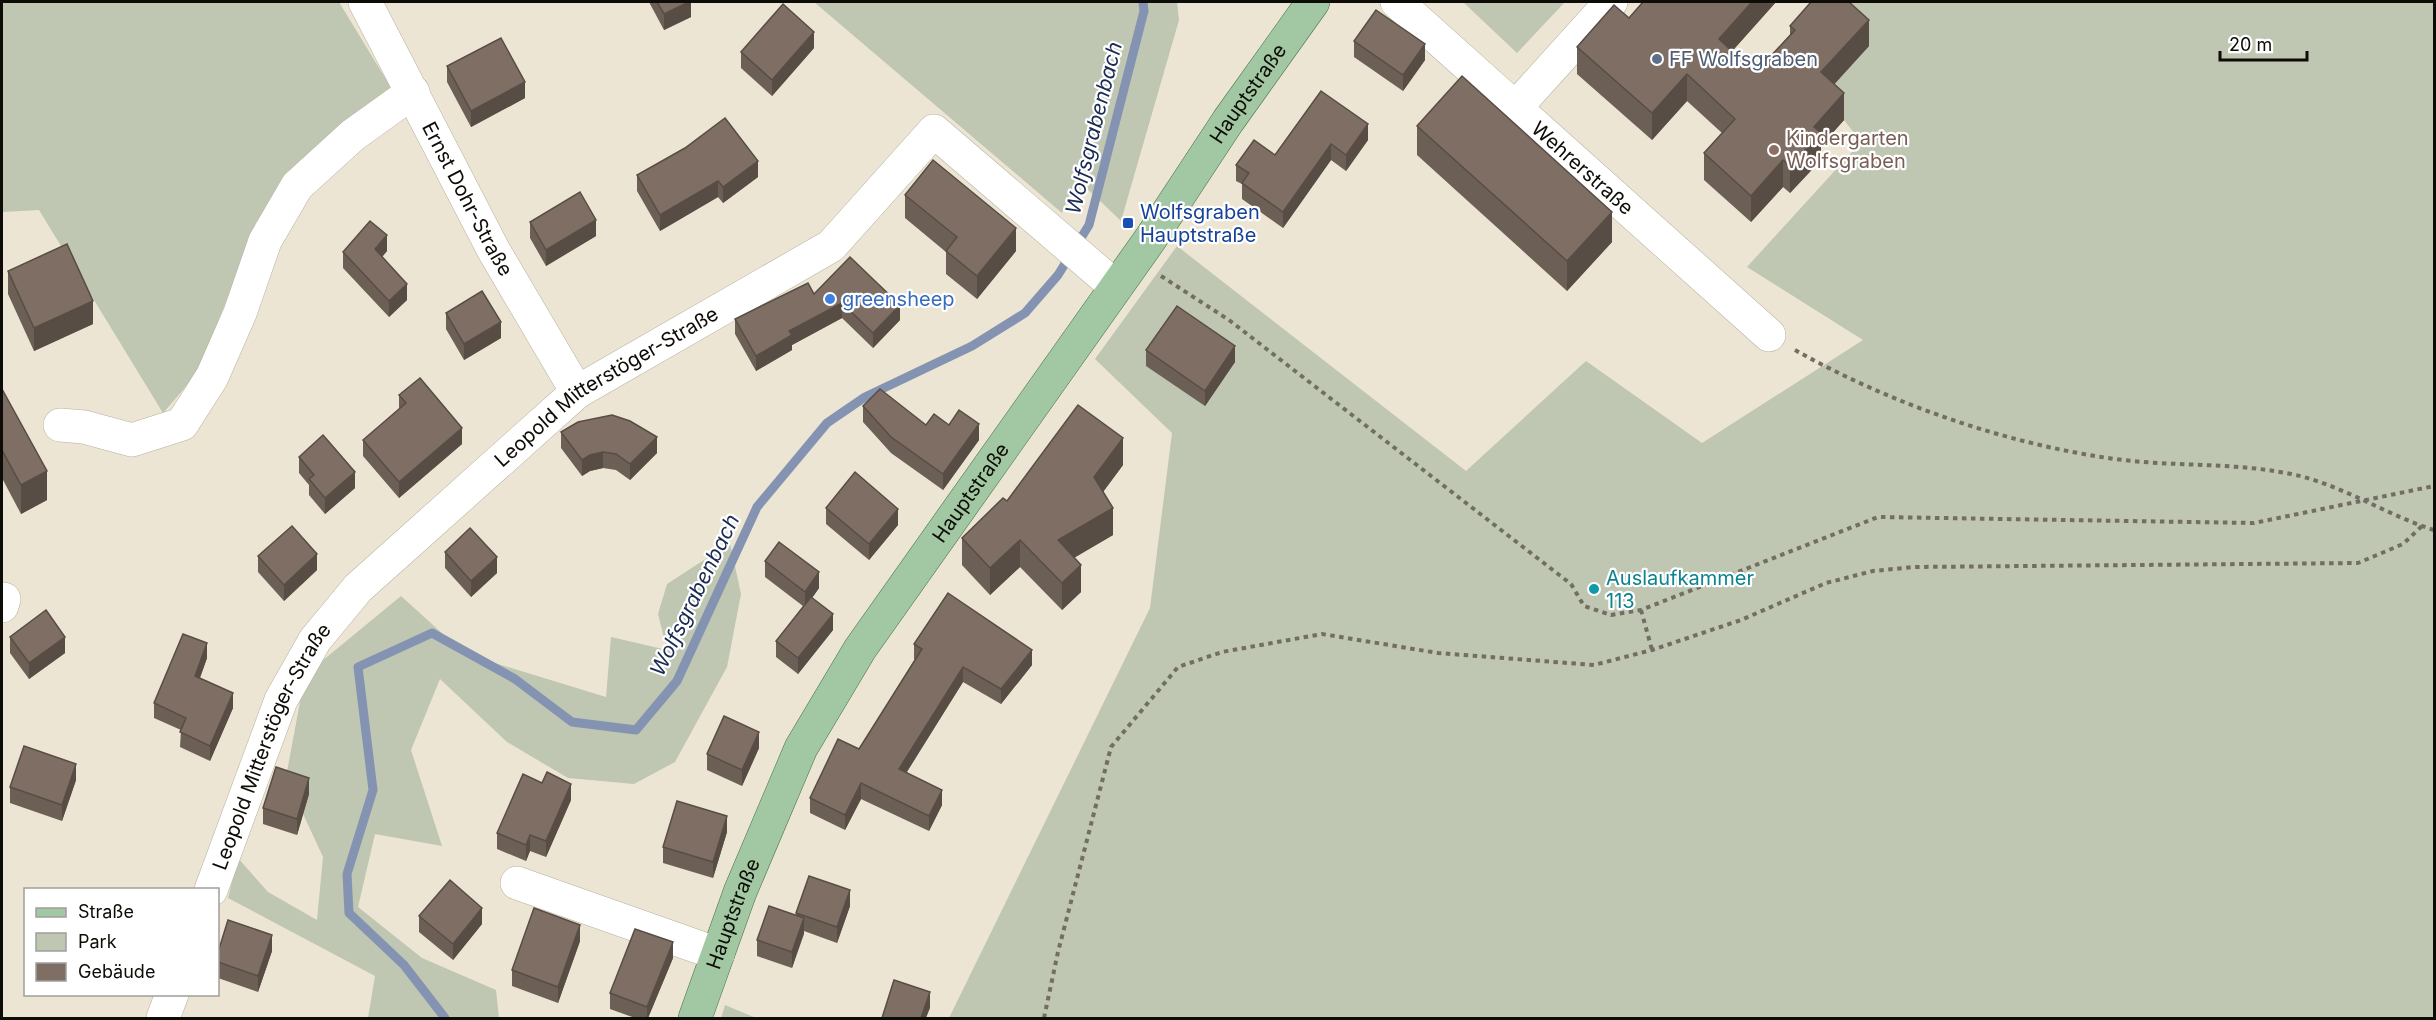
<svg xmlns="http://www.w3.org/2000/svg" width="2436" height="1020" font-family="Inter,sans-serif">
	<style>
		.green { fill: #bfc6b2 }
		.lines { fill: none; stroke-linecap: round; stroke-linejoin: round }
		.stream { stroke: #8493b1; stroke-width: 9 }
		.minor-casing { stroke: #b7b19f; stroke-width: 34 }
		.major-casing { stroke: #456f43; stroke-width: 34 }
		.path { stroke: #736e63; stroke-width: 4; stroke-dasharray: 4.5 4.5; stroke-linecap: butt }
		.minor { stroke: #fff; stroke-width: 33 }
		.major { stroke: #a1c8a2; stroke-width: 33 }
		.wall { fill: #6c5f55 }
		.shaded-wall { fill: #584d45 }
		.building { fill: #7e6e63; stroke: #584d45; stroke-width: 1.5 }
		.service-dot { fill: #5c6f8a; stroke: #fff; stroke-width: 2 }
		.education-dot { fill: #8d6e63; stroke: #fff; stroke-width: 2 }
		.transit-dot { fill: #1a4fb4; stroke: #fff; stroke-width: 2 }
		.shop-dot { fill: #3f7fe0; stroke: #fff; stroke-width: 2 }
		.culture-dot { fill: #0f9aa8; stroke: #fff; stroke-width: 2 }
		.labels { text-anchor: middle; stroke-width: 4.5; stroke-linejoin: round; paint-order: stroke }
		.service-label { font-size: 20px; fill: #4e5e75; stroke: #fff; text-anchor: start }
		.street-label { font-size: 20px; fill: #0e0c06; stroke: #fff }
		.education-label { font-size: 20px; fill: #785e54; stroke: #fff; text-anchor: start }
		.transit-label { font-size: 20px; fill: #164399; stroke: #fff; text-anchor: start }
		.shop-label { font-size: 20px; fill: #366cbe; stroke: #fff; text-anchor: start }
		.culture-label { font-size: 20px; fill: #0d838f; stroke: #fff; text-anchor: start }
		.water-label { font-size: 21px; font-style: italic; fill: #192b54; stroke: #fff }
	</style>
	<rect width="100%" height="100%" fill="#ece5d3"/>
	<g class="green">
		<path d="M 2,2 L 339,2 L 393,91 L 247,252 L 195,376 L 163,413 L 39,210 L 2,212 Z"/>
		<path d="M 814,2 L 1177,2 L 1179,20 L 1121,221 L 1076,178 L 1062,213 Z"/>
		<path d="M 1463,2 L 1565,2 L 1517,53 Z"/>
		<path d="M 1820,2 L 2434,2 L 2434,1018 L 949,1018 L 1150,608 L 1172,433 L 1095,359 L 1177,246 L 1466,471 L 1586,361 L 1702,443 L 1863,340 L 1747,267 L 1861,142 L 1844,120 L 1821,99 Z"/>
		<path d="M 730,543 L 741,594 L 727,667 L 675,762 L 634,784 L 568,778 L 507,742 L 440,679 L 411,750 L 442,846 L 375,834 L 358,907 L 422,958 L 496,990 L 499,1018 L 368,1018 L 375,976 L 228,898 L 238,858 L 268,892 L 317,920 L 323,857 L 286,777 L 305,675 L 401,596 L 465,654 L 606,697 L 611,637 L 667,650 L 658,614 L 667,584 Z"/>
		<path d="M 725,1005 L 756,1018 L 721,1018 Z"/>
	</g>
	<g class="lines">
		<path class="stream" d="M 445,1018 L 404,965 L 349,913 L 347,874 L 373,790 L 358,667 L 432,633 L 515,679 L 572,722 L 636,730 L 677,681 L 757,507 L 827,423 L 865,397 L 972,346 L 1025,313 L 1058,275 L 1089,225 L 1144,11 L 1143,2"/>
		<g class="minor-casing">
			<g id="minor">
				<path id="s1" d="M 365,2 L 494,251 L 577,392"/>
				<path id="s2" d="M 1397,2 L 1769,335"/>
				<path d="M 1517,106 L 1611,2"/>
				<path d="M 60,425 L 84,427 L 132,440 L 182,424 L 212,377 L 240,313 L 265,241 L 297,186 L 353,135 L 413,92"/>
				<path d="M 2,606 L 4,599"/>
				<path d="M 517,883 L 718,954"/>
				<path id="s3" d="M 211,890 L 281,700 L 315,640 L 358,588 L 577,392 L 831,246 L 934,131 L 1116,287"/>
				<path d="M 163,1018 L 172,994"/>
			</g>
		</g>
		<g class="major-casing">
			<g id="major">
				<path id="s4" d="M 695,1018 L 740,892 L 801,748 L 860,649 L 1151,238 L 1228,121 L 1313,2"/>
			</g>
		</g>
		<g class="path">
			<path d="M 1161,276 L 1229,320 L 1571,584 L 1584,606 L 1611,615 L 1641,610 L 1878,517 L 2254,523 L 2434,486"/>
			<path d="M 1795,350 C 1891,404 2006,444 2115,459 C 2174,467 2233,462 2291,474 C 2341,484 2386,515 2434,530"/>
			<path d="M 1641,610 L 1652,650"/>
			<path d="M 1044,1018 L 1058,952 L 1111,747 L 1178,667 L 1222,652 L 1322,634 L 1438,653 L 1594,665 L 1652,650 L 1741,620 L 1826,583 L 1873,571 L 1914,567 L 2358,563 L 2403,544 L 2422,526"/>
		</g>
		<use href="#minor" class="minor"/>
		<use href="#major" class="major"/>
	</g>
	<g class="wall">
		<path d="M 649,2 L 691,2 L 691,17 L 664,30 Z"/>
		<path d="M 1643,2 L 1776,2 L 1732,51 L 1755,73 L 1790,35 L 1790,26 L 1869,46 L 1834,84 L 1844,120 L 1821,146 L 1821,160 L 1790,193 L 1783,187 L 1751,222 L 1704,180 L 1704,153 L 1722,133 L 1687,101 L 1652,140 L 1577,74 L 1577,47 L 1629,18 Z"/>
		<path d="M 1354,41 L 1425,60 L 1403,91 L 1354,57 Z"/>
		<path d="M 814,48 L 772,96 L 741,68 L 741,52 Z"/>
		<path d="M 447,66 L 525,98 L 471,127 L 447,82 Z"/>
		<path d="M 1321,91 L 1368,140 L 1346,171 L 1331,160 L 1283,228 L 1242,199 L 1242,184 L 1236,181 L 1236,165 L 1275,155 Z"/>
		<path d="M 1417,126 L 1612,242 L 1567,291 L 1417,155 Z"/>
		<path d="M 637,175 L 758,177 L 723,203 L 718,197 L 660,231 L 637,191 Z"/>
		<path d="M 905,195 L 1016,251 L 977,299 L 946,274 L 946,252 L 905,218 Z"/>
		<path d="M 530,222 L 596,236 L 546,266 L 530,238 Z"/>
		<path d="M 387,251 L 382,257 L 407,300 L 389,317 L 343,268 L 343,252 Z"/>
		<path d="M 8,271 L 93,324 L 34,351 L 8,294 Z"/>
		<path d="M 814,294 L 900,320 L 873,348 L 842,318 L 792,345 L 792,350 L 756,371 L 735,334 L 735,319 Z"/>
		<path d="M 446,313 L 501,338 L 464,360 L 446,329 Z"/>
		<path d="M 1146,350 L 1235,362 L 1205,406 L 1146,366 Z"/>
		<path d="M 2,389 L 47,500 L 21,514 L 2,478 Z"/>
		<path d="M 399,395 L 462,444 L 399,498 L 363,456 L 363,440 L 399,409 Z"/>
		<path d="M 863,406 L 926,425 L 949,425 L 979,440 L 943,490 L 891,453 L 863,422 Z"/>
		<path d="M 561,432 L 657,453 L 630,480 L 616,470 L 603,468 L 590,471 L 582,476 L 561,448 Z"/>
		<path d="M 299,457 L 355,488 L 325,514 L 309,495 L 309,485 L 299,473 Z"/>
		<path d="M 1123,465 L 1103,492 L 1113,535 L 1074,558 L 1081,592 L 1062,610 L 1020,567 L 990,595 L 962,565 L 962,538 L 1007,501 Z"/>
		<path d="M 826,508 L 898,525 L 869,560 L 826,524 Z"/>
		<path d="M 445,552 L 497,573 L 471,597 L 445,568 Z"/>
		<path d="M 258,556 L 317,570 L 284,601 L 258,572 Z"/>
		<path d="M 765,561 L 819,588 L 812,598 L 833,630 L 798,674 L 776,657 L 776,641 L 803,606 L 765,577 Z"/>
		<path d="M 10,637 L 65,653 L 29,679 L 10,653 Z"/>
		<path d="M 914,644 L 1032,665 L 1001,704 L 963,682 L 907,772 L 942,805 L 929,831 L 861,799 L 845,830 L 810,813 L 810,798 L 859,749 L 915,659 L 914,659 Z"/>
		<path d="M 207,658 L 200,678 L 233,708 L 210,761 L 180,747 L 181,730 L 154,718 L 154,703 Z"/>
		<path d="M 759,748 L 742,786 L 707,770 L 707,754 Z"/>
		<path d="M 76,780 L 62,821 L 10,803 L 10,787 Z"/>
		<path d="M 309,794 L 297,835 L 263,824 L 263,808 Z"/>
		<path d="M 571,800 L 546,857 L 530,851 L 526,861 L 497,849 L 497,833 Z"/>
		<path d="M 727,832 L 713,878 L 663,863 L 663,847 Z"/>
		<path d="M 850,906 L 837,943 L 804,931 L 792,968 L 757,956 L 757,940 L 796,915 L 796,913 Z"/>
		<path d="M 419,916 L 482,924 L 453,960 L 419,932 Z"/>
		<path d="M 580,941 L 558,1003 L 512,986 L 512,970 Z"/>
		<path d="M 272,951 L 258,992 L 218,978 L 218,952 Z"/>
		<path d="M 673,958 L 648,1018 L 635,1018 L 610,1009 L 610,993 Z"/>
	</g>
	<g class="shaded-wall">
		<path d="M 689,2 L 691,2 L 691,17 L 664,30 L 664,14 Z"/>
		<path d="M 1752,2 L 1776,2 L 1719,66 L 1719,39 Z"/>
		<path d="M 1869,20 L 1869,46 L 1821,99 L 1821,72 Z"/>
		<path d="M 814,32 L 814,48 L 772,96 L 772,80 Z"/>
		<path d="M 1425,44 L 1425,60 L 1403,91 L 1403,75 Z"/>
		<path d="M 1687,74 L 1687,101 L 1652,140 L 1652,113 Z"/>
		<path d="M 525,82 L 525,98 L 471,127 L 471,111 Z"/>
		<path d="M 1844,93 L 1844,120 L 1821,146 L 1821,160 L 1790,193 L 1790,166 L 1814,127 Z"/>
		<path d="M 1368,124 L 1368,140 L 1346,171 L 1346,155 Z"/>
		<path d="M 1331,144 L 1331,160 L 1283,228 L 1283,212 Z"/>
		<path d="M 1783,160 L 1783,187 L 1751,222 L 1751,196 Z"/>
		<path d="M 758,161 L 758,177 L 723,203 L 723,187 Z"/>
		<path d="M 718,181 L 718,197 L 660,231 L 660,215 Z"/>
		<path d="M 1612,212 L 1612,242 L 1567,291 L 1567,261 Z"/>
		<path d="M 596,220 L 596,236 L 546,266 L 546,250 Z"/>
		<path d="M 1016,228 L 1016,251 L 977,299 L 977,276 Z"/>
		<path d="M 387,235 L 387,251 L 375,265 L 375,249 Z"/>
		<path d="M 407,284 L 407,300 L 389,317 L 389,301 Z"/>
		<path d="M 93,301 L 93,324 L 34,351 L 34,328 Z"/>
		<path d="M 842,303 L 842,318 L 792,345 L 792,350 L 756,371 L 756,356 L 789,331 Z"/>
		<path d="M 900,305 L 900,320 L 873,348 L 873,333 Z"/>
		<path d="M 501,322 L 501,338 L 464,360 L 464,344 Z"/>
		<path d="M 1235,346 L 1235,362 L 1205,406 L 1205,391 Z"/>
		<path d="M 979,424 L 979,440 L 943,490 L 943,474 Z"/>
		<path d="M 462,428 L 462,444 L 399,498 L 399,482 Z"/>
		<path d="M 657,437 L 657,453 L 630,480 L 630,464 Z"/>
		<path d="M 1123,438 L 1123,465 L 1094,504 L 1094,477 Z"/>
		<path d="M 603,452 L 603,468 L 590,471 L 582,476 L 582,460 L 590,455 Z"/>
		<path d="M 47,471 L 47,500 L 21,514 L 21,485 Z"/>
		<path d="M 355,472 L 355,488 L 325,514 L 325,498 Z"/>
		<path d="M 1113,508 L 1113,535 L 1058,567 L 1058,540 Z"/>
		<path d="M 898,509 L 898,525 L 869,560 L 869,544 Z"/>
		<path d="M 1020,540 L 1020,567 L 990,595 L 990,568 Z"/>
		<path d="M 317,554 L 317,570 L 284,601 L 284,585 Z"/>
		<path d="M 497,557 L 497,573 L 471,597 L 471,581 Z"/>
		<path d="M 1081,565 L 1081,592 L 1062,610 L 1062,583 Z"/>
		<path d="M 819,572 L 819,588 L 805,608 L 805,592 Z"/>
		<path d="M 833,614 L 833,630 L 798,674 L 798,658 Z"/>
		<path d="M 65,637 L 65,653 L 29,679 L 29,663 Z"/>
		<path d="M 207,643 L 207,658 L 195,691 L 195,676 Z"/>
		<path d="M 1032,650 L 1032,665 L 1001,704 L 1001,689 Z"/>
		<path d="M 963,667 L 963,682 L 899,784 L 899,769 Z"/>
		<path d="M 233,693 L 233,708 L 210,761 L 210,746 Z"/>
		<path d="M 759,732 L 759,748 L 742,786 L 742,770 Z"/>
		<path d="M 76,764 L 76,780 L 62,821 L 62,805 Z"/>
		<path d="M 309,778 L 309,794 L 297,835 L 297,819 Z"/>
		<path d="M 861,783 L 861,799 L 845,830 L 845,815 Z"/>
		<path d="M 571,784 L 571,800 L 546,857 L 546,841 Z"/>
		<path d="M 942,790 L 942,805 L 929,831 L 929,816 Z"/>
		<path d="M 727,816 L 727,832 L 713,878 L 713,862 Z"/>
		<path d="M 530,835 L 530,851 L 526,861 L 526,845 Z"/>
		<path d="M 850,890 L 850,906 L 837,943 L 837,927 Z"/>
		<path d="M 482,908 L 482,924 L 453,960 L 453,944 Z"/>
		<path d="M 804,918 L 804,934 L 792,968 L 792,952 Z"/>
		<path d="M 580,925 L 580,941 L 558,1003 L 558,987 Z"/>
		<path d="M 272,935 L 272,951 L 258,992 L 258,976 Z"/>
		<path d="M 673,942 L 673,958 L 648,1018 L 647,1018 L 647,1007 Z"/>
		<path d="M 930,992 L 930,1008 L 926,1018 L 921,1018 Z"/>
	</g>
	<g class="building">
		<path d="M 657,2 L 689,2 L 664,14 Z"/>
		<path d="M 1643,2 L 1752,2 L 1719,39 L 1755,73 L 1795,30 L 1790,26 L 1811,2 L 1849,2 L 1869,20 L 1821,72 L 1844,93 L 1814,127 L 1821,133 L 1790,166 L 1783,160 L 1751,196 L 1704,153 L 1735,119 L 1687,74 L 1652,113 L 1577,47 L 1614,5 L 1629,18 Z"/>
		<path d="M 783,4 L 814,32 L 772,80 L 741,52 Z"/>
		<path d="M 1376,10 L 1425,44 L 1403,75 L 1354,41 Z"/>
		<path d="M 501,38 L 525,82 L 471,111 L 447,66 Z"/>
		<path d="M 1462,76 L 1612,212 L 1567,261 L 1417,126 Z"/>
		<path d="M 1321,91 L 1368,124 L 1346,155 L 1331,144 L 1283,212 L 1242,183 L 1249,173 L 1236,165 L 1254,140 L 1275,155 Z"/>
		<path d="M 725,118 L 758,161 L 723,187 L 718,181 L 660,215 L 637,175 L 685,148 Z"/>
		<path d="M 933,160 L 1016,228 L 977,276 L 946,251 L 957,237 L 905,195 Z"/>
		<path d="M 580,192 L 596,220 L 546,250 L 530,222 Z"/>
		<path d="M 370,221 L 387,235 L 375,249 L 407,284 L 389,301 L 343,252 Z"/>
		<path d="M 67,244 L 93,301 L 34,328 L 8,271 Z"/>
		<path d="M 850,257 L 900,305 L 873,333 L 842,303 L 789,331 L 792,335 L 756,356 L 735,319 L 808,283 L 814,294 Z"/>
		<path d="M 482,291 L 501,322 L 464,344 L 446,313 Z"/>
		<path d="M 1177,306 L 1235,346 L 1205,391 L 1146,350 Z"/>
		<path d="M 420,378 L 462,428 L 399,482 L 363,440 L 406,403 L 399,395 Z"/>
		<path d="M 2,389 L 47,471 L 21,485 L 2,450 Z"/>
		<path d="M 880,389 L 926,425 L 934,414 L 949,425 L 959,410 L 979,424 L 943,474 L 891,437 L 863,406 Z"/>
		<path d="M 1078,405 L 1123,438 L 1094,477 L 1113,508 L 1058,540 L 1081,565 L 1062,583 L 1020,540 L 990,568 L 962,538 L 1003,498 L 1007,501 Z"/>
		<path d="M 612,415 L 630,421 L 657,437 L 630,464 L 616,454 L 603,452 L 590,455 L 582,460 L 561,432 L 578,422 Z"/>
		<path d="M 323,435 L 355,472 L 325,498 L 309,479 L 314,475 L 299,457 Z"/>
		<path d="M 855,472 L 898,509 L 869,544 L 826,508 Z"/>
		<path d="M 292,526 L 317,554 L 284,585 L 258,556 Z"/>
		<path d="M 470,528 L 497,557 L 471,581 L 445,552 Z"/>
		<path d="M 779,542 L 819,572 L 805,592 L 765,561 Z"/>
		<path d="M 948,593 L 1032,650 L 1001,689 L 963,667 L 899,769 L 942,790 L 929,816 L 861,783 L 845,815 L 810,798 L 838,739 L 859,749 L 922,649 L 914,644 Z"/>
		<path d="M 811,597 L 833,614 L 798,658 L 776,641 Z"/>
		<path d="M 46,610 L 65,637 L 29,663 L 10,637 Z"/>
		<path d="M 183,634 L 207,643 L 195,676 L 233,693 L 210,746 L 180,732 L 186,718 L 154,703 Z"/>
		<path d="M 724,716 L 759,732 L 742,770 L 707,754 Z"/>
		<path d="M 24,746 L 76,764 L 62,805 L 10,787 Z"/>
		<path d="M 276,767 L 309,778 L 297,819 L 263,808 Z"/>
		<path d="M 547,772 L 571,784 L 546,841 L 530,835 L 526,845 L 497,833 L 523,774 L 542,783 Z"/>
		<path d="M 677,801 L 727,816 L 713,862 L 663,847 Z"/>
		<path d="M 809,876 L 850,890 L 837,927 L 796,913 Z"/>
		<path d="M 450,880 L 482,908 L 453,944 L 419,916 Z"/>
		<path d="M 769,906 L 804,918 L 792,952 L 757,940 Z"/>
		<path d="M 534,908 L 580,925 L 558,987 L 512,970 Z"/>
		<path d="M 228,920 L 272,935 L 258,976 L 218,962 L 218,952 Z"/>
		<path d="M 635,929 L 673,942 L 647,1007 L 610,993 Z"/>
		<path d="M 894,980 L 930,992 L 921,1018 L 882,1018 Z"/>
	</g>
	<circle class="service-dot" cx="1657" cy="59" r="6"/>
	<circle class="education-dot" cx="1774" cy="150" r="6"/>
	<rect class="transit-dot" x="1122" y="217" width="12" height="12" rx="3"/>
	<circle class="shop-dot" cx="830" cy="299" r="6"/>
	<circle class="culture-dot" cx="1594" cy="589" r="6"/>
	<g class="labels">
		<g class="service-label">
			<text x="1669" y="66">FF Wolfsgraben</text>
		</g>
		<g class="street-label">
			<text dy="7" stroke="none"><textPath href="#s4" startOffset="1083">Hauptstraße</textPath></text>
			<text dy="7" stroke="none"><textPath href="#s2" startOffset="249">Wehrerstraße</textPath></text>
			<text dy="7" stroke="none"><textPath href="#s1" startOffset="222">Ernst Dohr-Straße</textPath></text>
			<text dy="7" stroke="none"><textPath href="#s3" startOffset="660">Leopold Mitterstöger-Straße</textPath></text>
			<text dy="7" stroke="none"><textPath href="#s4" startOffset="597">Hauptstraße</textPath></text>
			<text dy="7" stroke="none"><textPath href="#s3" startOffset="156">Leopold Mitterstöger-Straße</textPath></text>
			<text dy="7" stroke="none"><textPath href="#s4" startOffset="111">Hauptstraße</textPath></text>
		</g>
		<g class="education-label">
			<text x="1786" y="145">Kindergarten<tspan x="1786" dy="23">Wolfsgraben</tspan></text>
		</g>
		<g class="transit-label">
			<text x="1140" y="219">Wolfsgraben<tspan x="1140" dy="23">Hauptstraße</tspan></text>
		</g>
		<g class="shop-label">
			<text x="842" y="306">greensheep</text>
		</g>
		<g class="culture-label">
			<text x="1606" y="585">Auslaufkammer<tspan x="1606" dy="23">113</tspan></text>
		</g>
		<g class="water-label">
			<text transform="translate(1094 128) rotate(-76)" y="7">Wolfsgrabenbach</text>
			<text transform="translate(695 595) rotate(-64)" y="7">Wolfsgrabenbach</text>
		</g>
	</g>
	<rect width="2436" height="1020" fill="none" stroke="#0e0c06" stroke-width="6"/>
	<rect x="24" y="888" width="195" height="108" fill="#ffffff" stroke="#9f9e9b" stroke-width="1.5"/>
	<rect x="36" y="908" width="30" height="9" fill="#a1c8a2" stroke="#9f9e9b" stroke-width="1.5"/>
	<text x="78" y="918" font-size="18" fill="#0e0c06">Straße</text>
	<rect x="36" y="933" width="30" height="18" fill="#bfc6b2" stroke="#9f9e9b" stroke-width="1.5"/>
	<text x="78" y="948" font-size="18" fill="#0e0c06">Park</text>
	<rect x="36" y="963" width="30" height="18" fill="#7e6e63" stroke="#9f9e9b" stroke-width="1.5"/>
	<text x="78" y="978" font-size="18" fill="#0e0c06">Gebäude</text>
	<path d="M2220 51v9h87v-9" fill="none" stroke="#0e0c06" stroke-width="3"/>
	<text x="2229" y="51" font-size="18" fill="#0e0c06" stroke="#ffffff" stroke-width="4.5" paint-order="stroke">20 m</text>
</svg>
